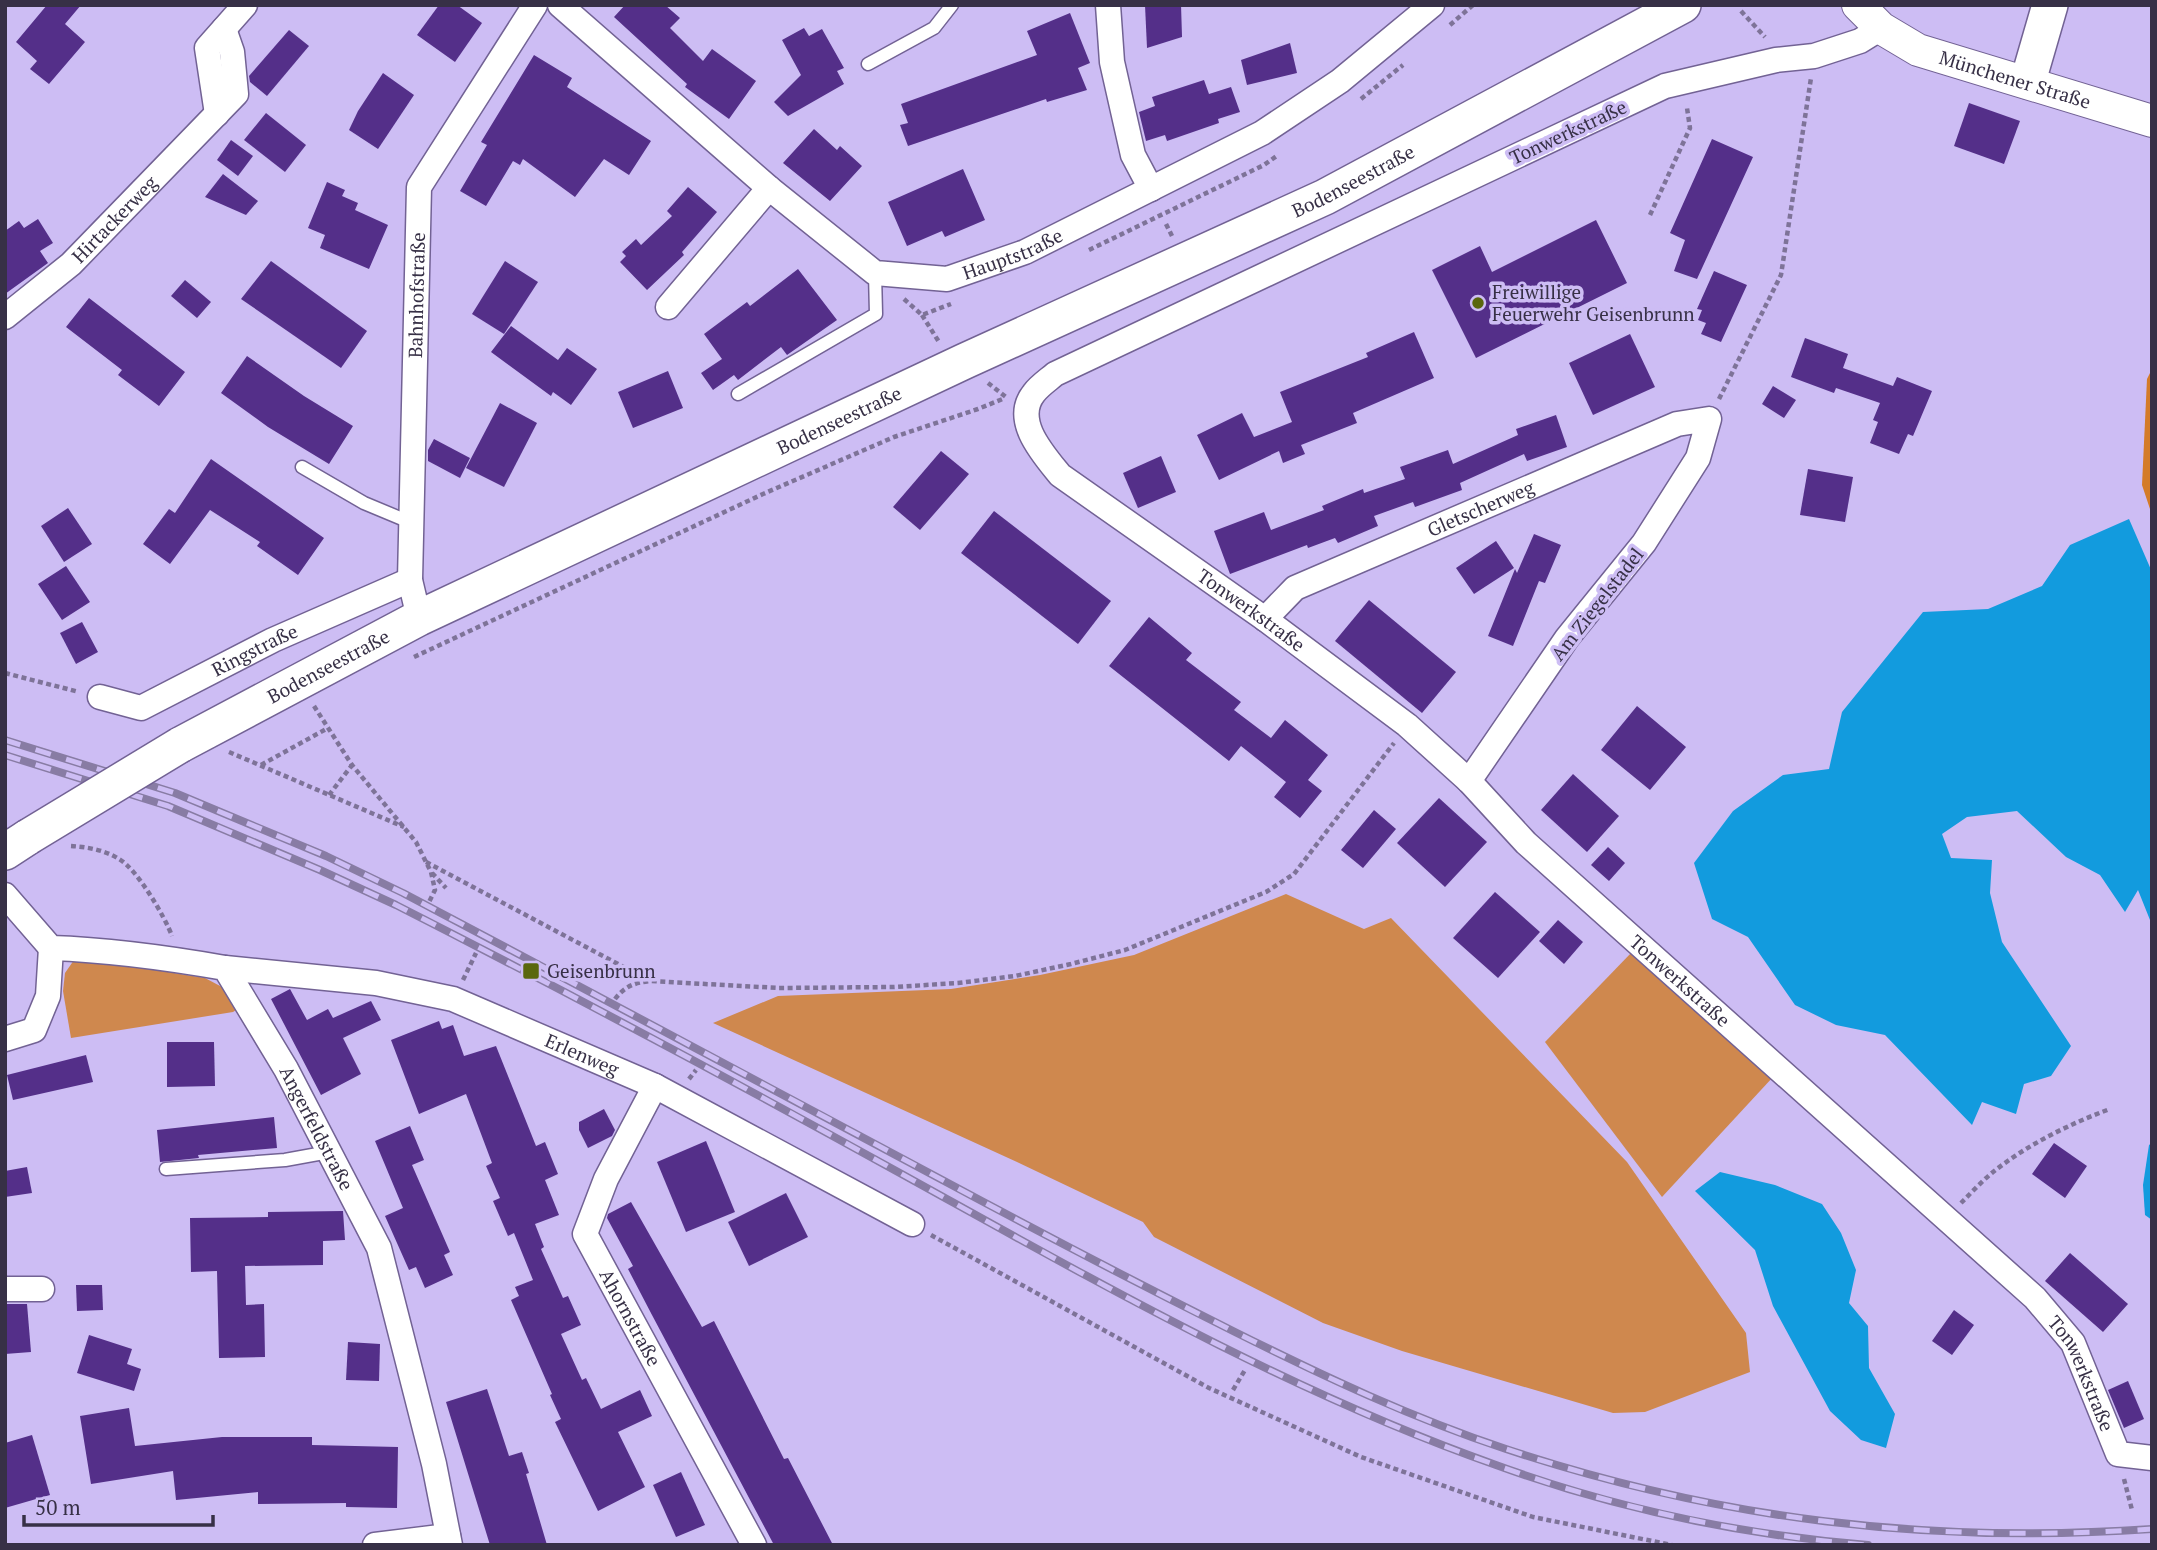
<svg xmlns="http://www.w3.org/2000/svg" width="2157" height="1550" font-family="'PT Serif',serif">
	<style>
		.green { fill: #cf884e }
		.forest { fill: #d47b28 }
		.water { fill: #129bde }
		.building { fill: #542f89 }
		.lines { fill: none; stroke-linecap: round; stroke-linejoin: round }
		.service-casing { stroke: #726294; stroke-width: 15 }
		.minor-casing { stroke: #726294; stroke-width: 27 }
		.tertiary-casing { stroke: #726294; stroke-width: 34 }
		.secondary-casing { stroke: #726294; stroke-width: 38 }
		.path { stroke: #7e7398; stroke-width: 4.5; stroke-dasharray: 5 3.5; stroke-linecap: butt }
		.service { stroke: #fff; stroke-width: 12 }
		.minor { stroke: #fff; stroke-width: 24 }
		.tertiary { stroke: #fff; stroke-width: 32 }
		.secondary { stroke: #fff; stroke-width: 35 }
		.rail-casing { stroke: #887ca4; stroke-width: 8 }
		.rail { stroke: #cdbdf4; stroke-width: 5; stroke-dasharray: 16; stroke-linecap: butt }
		.secondary-bridge-casing { stroke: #726294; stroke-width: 38; stroke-linecap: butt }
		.secondary-bridge { stroke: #fff; stroke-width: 35 }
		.poi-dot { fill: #5a670e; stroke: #cdbdf4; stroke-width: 2.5 }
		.labels { text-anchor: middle; stroke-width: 7; stroke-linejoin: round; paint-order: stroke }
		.street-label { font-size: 19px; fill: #373046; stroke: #cdbdf4 }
		.poi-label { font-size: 19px; fill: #373046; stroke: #cdbdf4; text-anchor: start }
	</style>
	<rect width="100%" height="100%" fill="#cdbdf4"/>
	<g class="green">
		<path d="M 1286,894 L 1364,929 L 1391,918 L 1627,1162 L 1746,1333 L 1750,1372 L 1645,1412 L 1613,1413 L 1402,1351 L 1323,1323 L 1154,1237 L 1143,1222 L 1017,1162 L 713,1023 L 778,996 L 951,989 L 1040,975 L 1134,955 Z"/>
		<path d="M 1632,952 L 1773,1077 L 1662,1197 L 1545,1042 Z"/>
		<path d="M 88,959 L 205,978 L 222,987 L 239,1008 L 233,1012 L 71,1038 L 63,991 L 65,973 L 74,960 Z"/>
	</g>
	<path class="forest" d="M 2152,369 L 2152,515 L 2142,485 L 2147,379 Z"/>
	<g class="water">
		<path d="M 2129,519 L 2152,572 L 2152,925 L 2138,890 L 2125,912 L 2100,875 L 2066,857 L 2017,811 L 1967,817 L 1942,834 L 1951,858 L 1992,860 L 1990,893 L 2002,942 L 2071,1046 L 2051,1076 L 2024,1084 L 2016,1114 L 1982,1102 L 1972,1125 L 1885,1035 L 1836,1025 L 1795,1005 L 1748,937 L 1712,919 L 1694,863 L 1733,811 L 1783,775 L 1829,769 L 1842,712 L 1923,612 L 1988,609 L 2042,586 L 2070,545 Z"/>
		<path d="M 2152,1143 L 2152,1220 L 2145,1215 L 2143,1185 L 2149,1145 Z"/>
		<path d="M 1720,1172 L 1775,1185 L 1822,1204 L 1841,1233 L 1856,1270 L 1849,1303 L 1868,1326 L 1869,1368 L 1895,1414 L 1886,1448 L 1861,1440 L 1830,1411 L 1773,1306 L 1755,1250 L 1695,1191 Z"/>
	</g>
	<g class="building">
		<path d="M 47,5 L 81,5 L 65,24 L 85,42 L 49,84 L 30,69 L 37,61 L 16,42 Z"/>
		<path d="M 439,5 L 457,5 L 482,23 L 455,62 L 417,35 Z"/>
		<path d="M 625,5 L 665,5 L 680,18 L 670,28 L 703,61 L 712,49 L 756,81 L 729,119 L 685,87 L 687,84 L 614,17 Z"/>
		<path d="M 1145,5 L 1181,5 L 1182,37 L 1147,48 Z"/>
		<path d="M 1070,13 L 1090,63 L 1078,68 L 1087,90 L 1047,102 L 1046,99 L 908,146 L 900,125 L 908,123 L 901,104 L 1037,55 L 1027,31 Z"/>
		<path d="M 804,28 L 809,36 L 822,29 L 844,68 L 837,71 L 844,84 L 788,116 L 774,102 L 801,75 L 782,40 Z"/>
		<path d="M 289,30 L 309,46 L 267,96 L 250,82 L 249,76 Z"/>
		<path d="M 1290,43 L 1297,73 L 1247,85 L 1241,60 Z"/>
		<path d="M 534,55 L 572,78 L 567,87 L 651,141 L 629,175 L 604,159 L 575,197 L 523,159 L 520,165 L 513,161 L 486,206 L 460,191 L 487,145 L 481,142 Z"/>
		<path d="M 383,73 L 414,95 L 378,149 L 349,130 L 358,111 Z"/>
		<path d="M 1204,80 L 1209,94 L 1231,87 L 1240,112 L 1218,119 L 1219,123 L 1167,141 L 1165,135 L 1146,141 L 1139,112 L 1155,106 L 1152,97 Z"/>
		<path d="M 1969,103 L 2020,121 L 2004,164 L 1954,146 Z"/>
		<path d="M 266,113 L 306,145 L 285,172 L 244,140 Z"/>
		<path d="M 814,129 L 837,150 L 840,146 L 862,166 L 830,201 L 783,163 Z"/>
		<path d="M 1712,139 L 1753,157 L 1697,279 L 1674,271 L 1685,240 L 1670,233 Z"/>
		<path d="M 231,140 L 253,156 L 238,176 L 217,160 Z"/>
		<path d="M 963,169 L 985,220 L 945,237 L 942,231 L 907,246 L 888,202 Z"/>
		<path d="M 223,174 L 258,201 L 246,215 L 205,197 Z"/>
		<path d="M 327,182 L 345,190 L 342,196 L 358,203 L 355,210 L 388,225 L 369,269 L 320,248 L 325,235 L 308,228 Z"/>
		<path d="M 688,187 L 717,212 L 682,252 L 684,255 L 647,290 L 620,262 L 626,256 L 622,252 L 636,239 L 641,245 L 672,216 L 667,211 Z"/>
		<path d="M 38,219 L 53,243 L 40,251 L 48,263 L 5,294 L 5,231 L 19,221 L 24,228 Z"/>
		<path d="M 1596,220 L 1627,283 L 1476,358 L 1432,270 L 1480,246 L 1492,272 Z"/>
		<path d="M 271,261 L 367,331 L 341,368 L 241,299 Z"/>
		<path d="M 505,261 L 538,282 L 504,334 L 472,314 Z"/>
		<path d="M 798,269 L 837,320 L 787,355 L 781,347 L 738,380 L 734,375 L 713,390 L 701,373 L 722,359 L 704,334 L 747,302 L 750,306 Z"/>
		<path d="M 1714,271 L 1747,285 L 1721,342 L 1701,334 L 1706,323 L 1698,320 L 1702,310 L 1697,309 Z"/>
		<path d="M 185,280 L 211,302 L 197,318 L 171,296 Z"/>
		<path d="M 89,298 L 185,372 L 159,406 L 118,375 L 122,370 L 66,327 Z"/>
		<path d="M 511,326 L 558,360 L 567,348 L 597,369 L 571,405 L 553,392 L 551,396 L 491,352 Z"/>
		<path d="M 1414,332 L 1434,378 L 1353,413 L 1357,423 L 1301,445 L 1305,454 L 1283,463 L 1279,451 L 1219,480 L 1197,435 L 1242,413 L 1254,437 L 1292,422 L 1280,392 L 1368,357 L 1366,353 Z"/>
		<path d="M 1630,334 L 1655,387 L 1593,415 L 1569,363 Z"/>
		<path d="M 1805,338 L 1848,354 L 1843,368 L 1893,386 L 1897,377 L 1932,391 L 1913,436 L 1908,434 L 1899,454 L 1870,443 L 1878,422 L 1873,420 L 1880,403 L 1836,388 L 1834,393 L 1791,377 Z"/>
		<path d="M 247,356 L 304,396 L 353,426 L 329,464 L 268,427 L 221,393 Z"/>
		<path d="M 668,371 L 683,408 L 633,428 L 618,392 Z"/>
		<path d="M 1773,386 L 1796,400 L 1784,418 L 1762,404 Z"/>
		<path d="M 500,403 L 537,423 L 504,487 L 466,468 Z"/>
		<path d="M 1556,415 L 1567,447 L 1527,461 L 1524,454 L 1460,483 L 1462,490 L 1415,507 L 1413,502 L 1374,516 L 1378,526 L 1338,543 L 1335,538 L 1308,548 L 1307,545 L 1230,574 L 1214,531 L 1264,512 L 1271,530 L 1324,510 L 1322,506 L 1363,489 L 1364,493 L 1405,479 L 1400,467 L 1448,450 L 1453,464 L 1518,435 L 1516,429 Z"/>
		<path d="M 434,439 L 470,458 L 460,478 L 428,461 L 428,450 Z"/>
		<path d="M 941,451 L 969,474 L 920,530 L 893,507 Z"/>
		<path d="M 1161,456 L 1176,492 L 1138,508 L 1123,473 Z"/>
		<path d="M 211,459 L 324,538 L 298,575 L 257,546 L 260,542 L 210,510 L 170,564 L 143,544 L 169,509 L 175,513 Z"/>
		<path d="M 1808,469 L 1853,477 L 1845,522 L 1800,515 Z"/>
		<path d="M 68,508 L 92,544 L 64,562 L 41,526 Z"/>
		<path d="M 994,511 L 1111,601 L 1078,644 L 961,553 Z"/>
		<path d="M 1534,534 L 1561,545 L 1545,583 L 1539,581 L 1513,646 L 1488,636 L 1515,569 L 1517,573 Z"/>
		<path d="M 1496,541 L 1514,568 L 1474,594 L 1456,568 Z"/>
		<path d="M 66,566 L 90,602 L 62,620 L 38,584 Z"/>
		<path d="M 1369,600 L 1456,672 L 1422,713 L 1335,641 Z"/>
		<path d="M 1149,617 L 1192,653 L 1186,660 L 1241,702 L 1234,710 L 1271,738 L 1285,720 L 1328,755 L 1308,780 L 1322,791 L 1300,818 L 1274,797 L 1286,782 L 1241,746 L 1229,761 L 1109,666 Z"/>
		<path d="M 82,622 L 98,652 L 76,664 L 60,633 Z"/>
		<path d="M 1637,706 L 1686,747 L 1650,790 L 1601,750 Z"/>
		<path d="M 1573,774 L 1619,816 L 1587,852 L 1541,810 Z"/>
		<path d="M 1439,798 L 1487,842 L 1445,887 L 1397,843 Z"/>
		<path d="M 1374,810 L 1396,829 L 1363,868 L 1341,850 Z"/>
		<path d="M 1608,847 L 1625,863 L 1609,881 L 1591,865 Z"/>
		<path d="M 1495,892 L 1540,932 L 1498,978 L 1453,938 Z"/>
		<path d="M 1558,920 L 1583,942 L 1564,964 L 1539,941 Z"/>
		<path d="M 290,989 L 307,1020 L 328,1009 L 333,1018 L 371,1001 L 381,1020 L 343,1038 L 361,1074 L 321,1095 L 271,999 Z"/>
		<path d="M 439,1021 L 442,1029 L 453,1025 L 464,1056 L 496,1046 L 536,1146 L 545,1142 L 558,1174 L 545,1180 L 559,1215 L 535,1224 L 544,1247 L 541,1249 L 563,1298 L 568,1296 L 581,1325 L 561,1334 L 582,1380 L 586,1378 L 601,1409 L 640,1390 L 652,1416 L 618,1432 L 645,1487 L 598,1511 L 555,1422 L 561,1419 L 550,1395 L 552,1394 L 511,1300 L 519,1296 L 515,1287 L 533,1280 L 514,1233 L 508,1236 L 493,1201 L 500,1198 L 486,1166 L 492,1163 L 466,1094 L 419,1114 L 391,1040 Z"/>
		<path d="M 167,1042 L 214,1042 L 215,1086 L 167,1087 Z"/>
		<path d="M 86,1055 L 93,1082 L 13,1100 L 7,1075 Z"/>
		<path d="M 604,1109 L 615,1130 L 612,1136 L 588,1148 L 579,1130 L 579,1122 Z"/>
		<path d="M 274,1117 L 277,1148 L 198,1155 L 199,1158 L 160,1162 L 157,1130 Z"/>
		<path d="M 410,1126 L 424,1160 L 412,1165 L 450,1252 L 444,1255 L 453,1275 L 425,1288 L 416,1267 L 409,1270 L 385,1216 L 403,1208 L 375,1141 Z"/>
		<path d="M 706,1141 L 735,1212 L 686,1232 L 657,1162 Z"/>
		<path d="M 2054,1143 L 2087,1166 L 2065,1198 L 2032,1174 Z"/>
		<path d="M 27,1167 L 32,1193 L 5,1197 L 5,1171 Z"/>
		<path d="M 786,1193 L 808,1237 L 749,1266 L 728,1222 Z"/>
		<path d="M 631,1202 L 702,1327 L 714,1321 L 784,1459 L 788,1458 L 833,1545 L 774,1545 L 652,1315 L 628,1269 L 633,1266 L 607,1218 L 608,1214 Z"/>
		<path d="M 343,1211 L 345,1240 L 323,1241 L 323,1265 L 245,1266 L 246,1305 L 264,1304 L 265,1357 L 219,1358 L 217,1271 L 191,1272 L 190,1218 L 268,1217 L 268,1212 Z"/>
		<path d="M 2070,1253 L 2128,1304 L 2103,1332 L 2045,1281 Z"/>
		<path d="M 76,1285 L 102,1285 L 103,1310 L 77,1311 Z"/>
		<path d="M 5,1304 L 27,1304 L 31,1352 L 5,1354 Z"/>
		<path d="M 1954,1310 L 1974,1325 L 1952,1355 L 1932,1341 Z"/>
		<path d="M 89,1335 L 132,1349 L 127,1364 L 141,1369 L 134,1391 L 77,1373 Z"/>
		<path d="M 348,1342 L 380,1344 L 379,1381 L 346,1380 Z"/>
		<path d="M 2128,1381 L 2144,1419 L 2124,1428 L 2108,1390 Z"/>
		<path d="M 487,1389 L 509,1456 L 522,1452 L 529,1473 L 526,1474 L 547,1545 L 490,1545 L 446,1402 Z"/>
		<path d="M 129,1408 L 135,1446 L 222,1437 L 312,1437 L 312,1445 L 398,1447 L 397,1508 L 346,1507 L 346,1503 L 258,1504 L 258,1492 L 176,1500 L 173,1471 L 91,1484 L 80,1416 Z"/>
		<path d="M 32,1435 L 50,1495 L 5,1508 L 5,1443 Z"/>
		<path d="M 681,1472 L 705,1525 L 676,1537 L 653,1485 Z"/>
	</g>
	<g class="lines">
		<g class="service-casing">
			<g id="service">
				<path d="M 868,64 L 934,28 L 952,5"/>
				<path d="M 738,394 L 876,314 L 875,273"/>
				<path d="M 302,467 L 364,503 L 412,523"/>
				<path d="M 166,1169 L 285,1160 L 329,1152"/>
			</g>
		</g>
		<g class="minor-casing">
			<g id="minor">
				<path id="s1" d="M 560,5 L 769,188 L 875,273 L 947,279 L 1025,252 L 1262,133 L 1340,81 L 1432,5"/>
				<path d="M 1108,5 L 1112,62 L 1133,155 L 1151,189"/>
				<path id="s2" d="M 1881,28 L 1860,41 L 1814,56 L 1776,60 L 1665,86 L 1055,374 C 1048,380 1039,386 1034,393 C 1012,420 1043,454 1060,475 L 1265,619 L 1407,725 L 1469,781 L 1526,843 L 2035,1298 L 2073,1343 L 2118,1454 L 2152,1458"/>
				<path d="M 217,114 L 207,48 L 245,5"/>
				<path d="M 668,307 L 769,188"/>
				<path id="s3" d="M 5,317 L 71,264 L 236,94 L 232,52 L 224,29"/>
				<path id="s4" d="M 419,618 L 410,580 L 419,187 L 535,5"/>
				<path id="s5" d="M 1265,619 L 1295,588 L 1677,424 L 1709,419 L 1698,458 L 1644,543 L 1567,638 L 1469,781"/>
				<path id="s6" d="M 100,697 L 141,708 L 273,640 L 410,580"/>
				<path id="s7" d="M 5,895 L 51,948 C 110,950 168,958 225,968 L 286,1069 L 379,1248 L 434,1464 L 450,1545"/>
				<path id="s8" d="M 225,968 L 376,983 L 453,999 L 655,1086 L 912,1224"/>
				<path d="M 5,1039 L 34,1030 L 48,996 L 51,948"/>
				<path id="s9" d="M 655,1086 L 606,1179 L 585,1234 L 754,1545"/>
				<path d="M 5,1289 L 42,1289"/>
				<path d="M 375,1545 L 448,1536"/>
			</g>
		</g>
		<g class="tertiary-casing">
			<g id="tertiary">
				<path id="s10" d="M 1858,5 L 1881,28 L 1918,50 L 2152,121"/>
			</g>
		</g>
		<g class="secondary-casing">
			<g id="secondary">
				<path d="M 2028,81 L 2050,5"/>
				<path id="s11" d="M 180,745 L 419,618 L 965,361 L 1325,197 L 1683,5"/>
				<path d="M 5,852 L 28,837"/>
			</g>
		</g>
		<g class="path">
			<path d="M 1741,11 L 1765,37"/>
			<path d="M 1450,25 L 1473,5"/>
			<path d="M 1361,99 L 1403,65"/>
			<path d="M 1650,215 L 1690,128 L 1687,108"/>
			<path d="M 1166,224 L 1172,236"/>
			<path d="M 1089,250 L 1264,165 L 1278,155"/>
			<path d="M 904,299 L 922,315 L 951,304"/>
			<path d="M 922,315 L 939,342"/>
			<path d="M 988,383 L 1006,397"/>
			<path d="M 1719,399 L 1781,275 L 1811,78"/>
			<path d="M 414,657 L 763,494 L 894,437 L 978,409 L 1005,398"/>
			<path d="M 5,673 L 79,692"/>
			<path d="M 314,706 L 352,765 L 416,842 L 431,872 L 435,890 L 429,902"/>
			<path d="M 229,752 L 404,827"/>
			<path d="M 261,765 L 328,728"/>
			<path d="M 329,795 L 352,765"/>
			<path d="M 71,846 C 87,847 105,850 119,859 C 137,869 165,917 172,936"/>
			<path d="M 426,862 L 650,981"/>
			<path d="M 432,873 L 446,888"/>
			<path d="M 463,980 L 476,953"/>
			<path d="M 615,999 C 625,986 634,983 650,981 L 779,988 L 894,987 L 958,983 L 1015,976 L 1071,964 L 1125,950 L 1266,892 L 1294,874 L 1394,743"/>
			<path d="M 689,1079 L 696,1070"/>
			<path d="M 1961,1203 C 1971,1193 1982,1181 1993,1172 C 2027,1145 2069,1124 2110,1109"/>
			<path d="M 931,1235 L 1209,1388 L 1361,1457 L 1533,1517 L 1672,1545"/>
			<path d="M 1233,1390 L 1245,1370"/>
			<path d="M 2124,1479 L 2132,1510"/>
		</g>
		<use href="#service" class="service"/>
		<use href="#minor" class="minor"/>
		<use href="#tertiary" class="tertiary"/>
		<use href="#secondary" class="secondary"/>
		<g class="rail-casing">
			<g id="rail">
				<path d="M 5,740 L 175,793 L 326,856 L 403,893 C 585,989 767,1086 948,1183 C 1043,1234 1139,1284 1235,1332 C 1323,1376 1412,1418 1506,1449 C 1720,1520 1927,1544 2152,1529"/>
				<path d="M 5,755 L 168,806 L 320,870 L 396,905 C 565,991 732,1080 898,1172 C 1092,1279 1286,1391 1496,1465 C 1614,1508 1743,1535 1868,1545"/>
			</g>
		</g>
		<use href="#rail" class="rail"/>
		<g class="secondary-bridge-casing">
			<path id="secondary-bridge" d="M 28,837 L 180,745"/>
		</g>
		<use href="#secondary-bridge" class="secondary-bridge"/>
	</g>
	<g class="poi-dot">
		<circle cx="1478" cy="303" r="7"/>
		<rect x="522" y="962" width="18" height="18" rx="3.5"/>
	</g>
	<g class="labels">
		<g class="street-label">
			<text dy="7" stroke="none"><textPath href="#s10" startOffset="177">Münchener Straße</textPath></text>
			<text transform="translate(1568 132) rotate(-25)" y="7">Tonwerkstraße</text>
			<text dy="7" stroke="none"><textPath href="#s11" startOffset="1302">Bodenseestraße</textPath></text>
			<text dy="7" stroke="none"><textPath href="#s3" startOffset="147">Hirtackerweg</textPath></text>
			<text dy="7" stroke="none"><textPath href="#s1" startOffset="556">Hauptstraße</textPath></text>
			<text dy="7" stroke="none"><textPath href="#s4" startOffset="324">Bahnhofstraße</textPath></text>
			<text dy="7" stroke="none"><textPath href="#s11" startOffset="735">Bodenseestraße</textPath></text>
			<text dy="7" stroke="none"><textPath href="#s5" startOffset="245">Gletscherweg</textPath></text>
			<text transform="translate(1597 604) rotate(-52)" y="7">Am Ziegelstadel</text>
			<text dy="7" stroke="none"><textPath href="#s2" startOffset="1256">Tonwerkstraße</textPath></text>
			<text dy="7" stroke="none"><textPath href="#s6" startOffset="170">Ringstraße</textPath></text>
			<text dy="7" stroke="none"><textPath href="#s11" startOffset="168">Bodenseestraße</textPath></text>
			<text dy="7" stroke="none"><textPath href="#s2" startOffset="1824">Tonwerkstraße</textPath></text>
			<text dy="7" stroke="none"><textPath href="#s8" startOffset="371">Erlenweg</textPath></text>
			<text dy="7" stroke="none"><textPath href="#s7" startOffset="430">Angerfeldstraße</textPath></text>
			<text dy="7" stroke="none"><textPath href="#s9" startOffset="259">Ahornstraße</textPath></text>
			<text dy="7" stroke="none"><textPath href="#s2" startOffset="2390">Tonwerkstraße</textPath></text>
		</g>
		<g class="poi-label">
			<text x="1492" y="299">Freiwillige<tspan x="1492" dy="22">Feuerwehr Geisenbrunn</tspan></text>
			<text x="547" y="978">Geisenbrunn</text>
		</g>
	</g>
	<rect width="2157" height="1550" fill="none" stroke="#373046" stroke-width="14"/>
	<path d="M24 1515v10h189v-10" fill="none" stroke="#373046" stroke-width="3.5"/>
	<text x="35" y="1515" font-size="21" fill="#373046" stroke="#cdbdf4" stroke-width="5" paint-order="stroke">50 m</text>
</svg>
